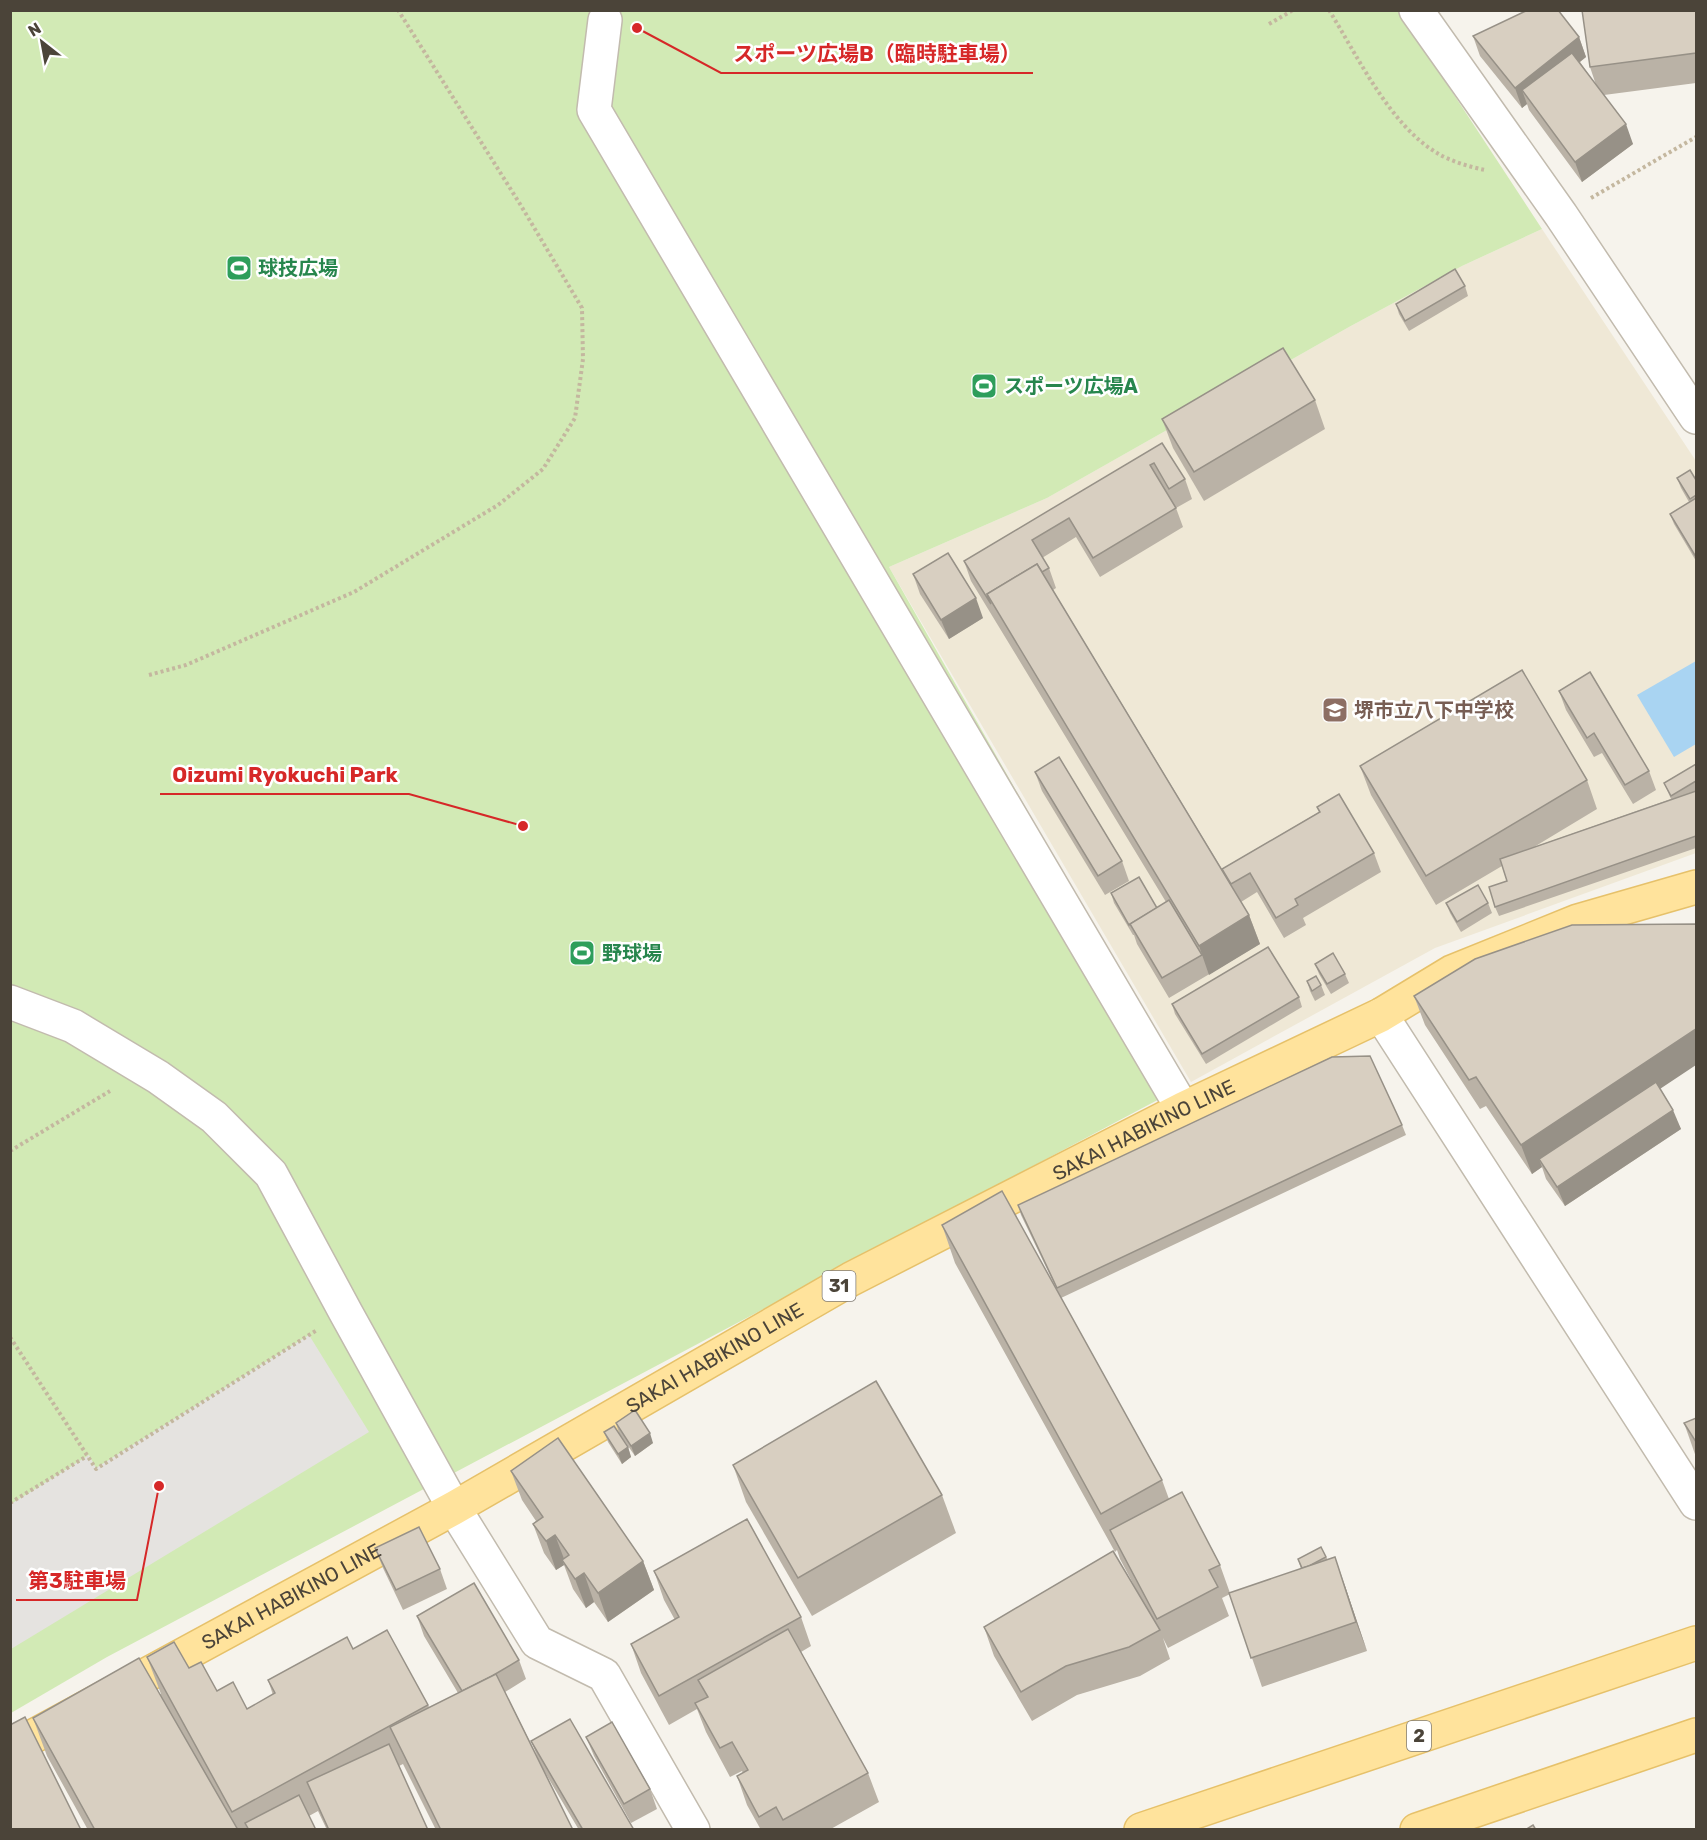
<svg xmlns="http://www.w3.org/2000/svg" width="1707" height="1840" font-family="Rubik,'Noto Sans JP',sans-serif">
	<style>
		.education { fill: #efe8d6 }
		.green { fill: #d2eab5 }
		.parking { fill: #e5e3e0 }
		.water { fill: #a9d4f2 }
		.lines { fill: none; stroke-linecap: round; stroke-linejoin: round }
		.minor-casing { stroke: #c2bbae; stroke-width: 36 }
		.major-casing { stroke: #e6c16a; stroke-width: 36 }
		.path { stroke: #c4b79f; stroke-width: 4; stroke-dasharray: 3 3; stroke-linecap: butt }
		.minor { stroke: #fff; stroke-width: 33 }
		.major { stroke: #ffe39c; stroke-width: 33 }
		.wall { fill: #bab2a6 }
		.shaded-wall { fill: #979187 }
		.building { fill: #d8cfc1; stroke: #979187; stroke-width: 1.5 }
		.labels { text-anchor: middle; stroke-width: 5; stroke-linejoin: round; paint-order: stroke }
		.shield { fill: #fff; stroke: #817c74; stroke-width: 1.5 }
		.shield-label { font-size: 18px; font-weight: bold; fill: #4b4439 }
		.leisure-label { font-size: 20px; font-weight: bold; fill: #27864d; stroke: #fff; text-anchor: start }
		.education-label { font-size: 20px; font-weight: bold; fill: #785e54; stroke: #fff; text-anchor: start }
		.street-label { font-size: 20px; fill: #4b4439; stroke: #fff }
		.leader { fill: none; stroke: #d62828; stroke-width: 2 }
		.callout-dot { fill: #d62828; stroke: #fff; stroke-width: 2 }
		.callout-label { font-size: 21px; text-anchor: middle; font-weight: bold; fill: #d62828; stroke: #fff; stroke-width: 5; stroke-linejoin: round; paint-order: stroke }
	</style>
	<rect width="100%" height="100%" fill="#f6f3ec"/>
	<path class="education" d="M 1542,229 L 1696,461 L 1696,853 L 1435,948 L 1191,1082 L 889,567 L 1047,498 L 1349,327 L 1462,266 Z"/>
	<path class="green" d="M 11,11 L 1399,11 L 1542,229 L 1462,266 L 1349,327 L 1047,498 L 889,567 L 1184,1086 L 107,1657 L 11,1713 Z"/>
	<path class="parking" d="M 309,1335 L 369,1432 L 11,1649 L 11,1504 L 89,1455 L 96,1468 Z"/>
	<path class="water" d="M 1696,661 L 1696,744 L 1674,757 L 1637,695 Z"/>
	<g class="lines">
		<g class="minor-casing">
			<g id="minor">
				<path d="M 1416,10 L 1561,215 L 1696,417"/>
				<path d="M 605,20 L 594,110 L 1183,1109"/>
				<path d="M 10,1002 L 73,1026 L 158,1077 L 214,1117 L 271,1174 L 346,1313 L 454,1508 L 537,1642 L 604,1675 L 693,1830"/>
				<path d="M 1381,1015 L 1696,1503"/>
			</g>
		</g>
		<g class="major-casing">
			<g id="major">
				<path id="s1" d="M 10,1749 L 454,1508 L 851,1279 L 1183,1109 L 1381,1015 L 1452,972 L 1578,921 L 1696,887"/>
				<path d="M 1141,1830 L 1696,1643"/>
				<path d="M 1417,1830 L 1696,1735"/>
			</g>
		</g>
		<g class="path">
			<path d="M 1329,10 C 1358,57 1390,125 1437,153 C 1450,161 1470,167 1485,170"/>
			<path d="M 1269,24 L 1293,10"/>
			<path d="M 1591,198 L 1696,137"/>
			<path d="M 149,675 L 186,665 L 354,592 L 498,505 L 543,469 L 575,418 L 583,359 L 582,308 L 520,204 L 398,10"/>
			<path d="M 10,1151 L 110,1091"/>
			<path d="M 10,1337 L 96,1469 L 317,1330"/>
			<path d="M 10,1503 L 87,1456"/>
		</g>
		<use href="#minor" class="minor"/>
		<use href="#major" class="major"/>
	</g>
	<g class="wall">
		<path d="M 1696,10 L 1696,83 L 1604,95 L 1633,144 L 1582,182 L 1529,110 L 1527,104 L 1522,108 L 1480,56 L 1473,36 L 1579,37 L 1586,57 L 1580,62 L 1596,85 L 1590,67 Z"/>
		<path d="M 1465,286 L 1468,296 L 1409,331 L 1399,314 L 1396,304 Z"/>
		<path d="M 1315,400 L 1325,429 L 1204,501 L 1173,448 L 1162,419 Z"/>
		<path d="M 1162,443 L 1185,479 L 1192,499 L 1176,508 L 1161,483 L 1176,508 L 1183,527 L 1100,577 L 1076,537 L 1042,558 L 1049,568 L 1056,588 L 1053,590 L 1222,869 L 1319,812 L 1317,807 L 1374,853 L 1381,872 L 1303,918 L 1306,925 L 1284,938 L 1257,892 L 1241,902 L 1249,915 L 1260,944 L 1169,998 L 1137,944 L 1134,935 L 1133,935 L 1114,903 L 1111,893 L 1157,908 L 1166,902 L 971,581 L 964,561 Z"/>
		<path d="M 1677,478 L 1696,480 L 1696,561 L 1674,524 L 1670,514 L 1689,502 L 1681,488 Z"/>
		<path d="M 913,574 L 983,618 L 949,639 L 920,594 Z"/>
		<path d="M 1559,691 L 1649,771 L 1656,790 L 1633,804 L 1602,753 L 1594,757 L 1566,710 Z"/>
		<path d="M 1696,764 L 1696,848 L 1499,916 L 1495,907 L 1507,881 L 1502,866 L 1436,905 L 1371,795 L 1360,766 L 1587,780 L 1597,809 L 1534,847 L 1671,799 L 1664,783 Z"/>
		<path d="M 1035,772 L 1122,861 L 1129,881 L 1105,895 L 1042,791 Z"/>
		<path d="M 1446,903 L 1488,903 L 1492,913 L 1461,932 L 1450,913 Z"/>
		<path d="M 1315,964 L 1345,974 L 1349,983 L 1331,994 L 1319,974 Z"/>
		<path d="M 1307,981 L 1321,985 L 1325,995 L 1315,1001 L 1310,991 Z"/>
		<path d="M 1414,996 L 1660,1089 L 1681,1129 L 1565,1206 L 1546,1179 L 1542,1167 L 1532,1174 L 1486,1106 L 1480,1109 L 1425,1025 Z"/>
		<path d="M 1299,997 L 1302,1007 L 1206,1064 L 1175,1014 L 1172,1004 Z"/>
		<path d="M 1402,1125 L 1406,1135 L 1061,1298 L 1162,1480 L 1169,1499 L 1220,1565 L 1230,1593 L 1301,1569 L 1298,1559 L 1326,1557 L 1345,1586 L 1367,1651 L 1262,1687 L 1230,1594 L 1222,1598 L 1229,1616 L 1168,1648 L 1163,1638 L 1170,1659 L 1140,1676 L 1077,1695 L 1032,1721 L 994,1656 L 984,1627 L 1145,1606 L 1120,1559 L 1117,1550 L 1115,1552 L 955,1263 L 942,1225 L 1057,1290 L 1021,1215 L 1018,1205 Z"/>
		<path d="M 1696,1418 L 1696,1457 L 1684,1423 Z"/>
		<path d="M 616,1423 L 653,1443 L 635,1456 L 619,1433 Z"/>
		<path d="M 604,1432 L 628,1447 L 631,1457 L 622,1464 L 608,1442 Z"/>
		<path d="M 733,1465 L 942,1495 L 956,1533 L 812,1616 L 746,1502 Z"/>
		<path d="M 511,1471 L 643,1561 L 654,1590 L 608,1622 L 594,1602 L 586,1608 L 573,1589 L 564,1565 L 556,1570 L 544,1553 L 533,1524 L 536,1521 L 522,1500 Z"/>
		<path d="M 375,1548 L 440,1569 L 447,1589 L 403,1610 L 383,1568 Z"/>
		<path d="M 654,1571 L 801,1617 L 811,1646 L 801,1652 L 868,1773 L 879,1802 L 829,1830 L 761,1830 L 747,1805 L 737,1776 L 743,1773 L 742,1771 L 730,1777 L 706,1732 L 697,1709 L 669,1725 L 641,1673 L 631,1644 L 675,1620 L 664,1600 Z"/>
		<path d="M 417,1616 L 519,1660 L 526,1679 L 505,1692 L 538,1758 L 531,1741 L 634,1830 L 579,1830 L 540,1764 L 573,1830 L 436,1830 L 403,1764 L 399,1766 L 428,1830 L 327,1830 L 318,1811 L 309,1816 L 316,1830 L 88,1830 L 47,1756 L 33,1718 L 161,1694 L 147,1657 L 189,1668 L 217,1691 L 247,1709 L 273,1695 L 268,1680 L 353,1649 L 428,1705 L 429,1707 L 458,1693 L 424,1636 Z"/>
		<path d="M 586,1737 L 650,1789 L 657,1809 L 631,1823 L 594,1756 Z"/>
	</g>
	<g class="shaded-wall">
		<path d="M 1579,37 L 1586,57 L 1530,101 L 1522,90 L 1527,104 L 1522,108 L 1515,88 Z"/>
		<path d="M 1626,124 L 1633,144 L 1582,182 L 1575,162 Z"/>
		<path d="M 976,598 L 983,618 L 949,639 L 941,620 Z"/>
		<path d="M 1249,915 L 1260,944 L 1209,975 L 1199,946 Z"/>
		<path d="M 1696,1029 L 1696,1065 L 1544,1166 L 1539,1159 L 1542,1167 L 1532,1174 L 1521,1145 Z"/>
		<path d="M 1673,1110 L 1681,1129 L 1565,1206 L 1557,1187 Z"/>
		<path d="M 650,1433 L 653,1443 L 635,1456 L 631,1446 Z"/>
		<path d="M 628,1447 L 631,1457 L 622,1464 L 618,1454 Z"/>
		<path d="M 555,1535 L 566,1564 L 562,1560 L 564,1565 L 556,1570 L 546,1541 Z"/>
		<path d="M 1335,1557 L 1345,1586 L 1367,1651 L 1356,1622 Z"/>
		<path d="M 643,1561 L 654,1590 L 608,1622 L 598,1593 Z"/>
		<path d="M 584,1573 L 594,1602 L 586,1608 L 575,1579 Z"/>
	</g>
	<g class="building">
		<path d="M 1528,10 L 1558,10 L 1579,37 L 1515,88 L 1473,36 Z"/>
		<path d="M 1582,10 L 1696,10 L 1696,53 L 1590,67 Z"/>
		<path d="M 1572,53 L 1626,124 L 1575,162 L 1522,90 Z"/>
		<path d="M 1455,269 L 1465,286 L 1405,321 L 1396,304 Z"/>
		<path d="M 1283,348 L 1315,400 L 1194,472 L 1162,419 Z"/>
		<path d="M 1162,443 L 1185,479 L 1169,489 L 1154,463 L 1150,465 L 1176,508 L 1093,558 L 1069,518 L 1032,540 L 1049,568 L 1042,572 L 1037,564 L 987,594 L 991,604 L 964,561 Z"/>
		<path d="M 1690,470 L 1696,480 L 1696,495 L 1690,499 L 1677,478 Z"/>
		<path d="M 1696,498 L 1696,557 L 1670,514 Z"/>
		<path d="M 948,553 L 976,598 L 941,620 L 913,574 Z"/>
		<path d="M 1037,564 L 1249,915 L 1199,946 L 987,594 Z"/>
		<path d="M 1522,670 L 1587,780 L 1426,876 L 1360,766 Z"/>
		<path d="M 1590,672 L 1649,771 L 1625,785 L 1594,733 L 1587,738 L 1559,691 Z"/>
		<path d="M 1059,757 L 1122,861 L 1098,876 L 1035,772 Z"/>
		<path d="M 1696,764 L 1696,781 L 1671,796 L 1664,783 Z"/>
		<path d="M 1696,791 L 1696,836 L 1495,907 L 1489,887 L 1507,881 L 1500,859 Z"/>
		<path d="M 1339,794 L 1374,853 L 1295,899 L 1298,905 L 1276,918 L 1250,873 L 1231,884 L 1222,869 L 1320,812 L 1317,807 Z"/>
		<path d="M 1139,877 L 1157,908 L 1130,924 L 1129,925 L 1111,893 Z"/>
		<path d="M 1478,885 L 1488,903 L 1457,922 L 1446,903 Z"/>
		<path d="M 1169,900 L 1202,955 L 1162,978 L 1130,924 Z"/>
		<path d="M 1696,924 L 1696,1029 L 1521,1145 L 1476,1077 L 1469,1080 L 1414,996 L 1475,959 L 1572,925 Z"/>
		<path d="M 1268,947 L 1299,997 L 1202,1054 L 1172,1004 Z"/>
		<path d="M 1333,953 L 1345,974 L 1327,984 L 1315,964 Z"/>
		<path d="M 1316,976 L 1321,985 L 1312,991 L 1307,981 Z"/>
		<path d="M 1370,1056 L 1402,1125 L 1057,1288 L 1018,1205 L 1332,1057 Z"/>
		<path d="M 1656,1082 L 1673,1110 L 1557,1187 L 1539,1159 Z"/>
		<path d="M 1002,1191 L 1162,1480 L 1101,1514 L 942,1225 Z"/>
		<path d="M 876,1381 L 942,1495 L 798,1578 L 733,1465 Z"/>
		<path d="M 635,1410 L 650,1433 L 631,1446 L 616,1423 Z"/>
		<path d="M 1696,1418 L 1696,1442 L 1684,1423 Z"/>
		<path d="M 614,1426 L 628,1447 L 618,1454 L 604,1432 Z"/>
		<path d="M 558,1438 L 643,1561 L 598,1593 L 584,1573 L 575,1579 L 562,1560 L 569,1555 L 555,1535 L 546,1541 L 533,1524 L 543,1517 L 511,1471 Z"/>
		<path d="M 1182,1492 L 1220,1565 L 1209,1570 L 1218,1587 L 1157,1619 L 1110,1530 Z"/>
		<path d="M 747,1519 L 801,1617 L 659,1696 L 631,1644 L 679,1617 L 654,1571 Z"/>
		<path d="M 419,1527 L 440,1569 L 396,1590 L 375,1548 Z"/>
		<path d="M 1321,1547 L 1326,1557 L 1309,1566 L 1302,1568 L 1298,1559 Z"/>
		<path d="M 1113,1551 L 1160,1630 L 1129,1647 L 1066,1666 L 1021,1692 L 984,1627 Z"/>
		<path d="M 1335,1557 L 1356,1622 L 1251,1658 L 1229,1593 Z"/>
		<path d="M 474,1583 L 519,1660 L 492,1676 L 462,1691 L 417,1616 Z"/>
		<path d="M 788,1629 L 868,1773 L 783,1820 L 776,1807 L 759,1817 L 737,1776 L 748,1770 L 732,1742 L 720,1748 L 695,1703 L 708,1697 L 698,1680 Z"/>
		<path d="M 387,1630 L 428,1705 L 232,1812 L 147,1657 L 174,1642 L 189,1668 L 201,1662 L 217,1691 L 233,1682 L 247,1709 L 275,1693 L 268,1680 L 347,1637 L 353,1649 Z"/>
		<path d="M 139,1658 L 238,1830 L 95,1830 L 33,1718 Z"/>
		<path d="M 496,1674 L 573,1830 L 441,1830 L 390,1727 Z"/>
		<path d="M 25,1717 L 81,1830 L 10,1830 L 10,1725 Z"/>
		<path d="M 570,1719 L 634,1830 L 583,1830 L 531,1741 Z"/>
		<path d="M 612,1722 L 650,1789 L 624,1804 L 586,1737 Z"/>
		<path d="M 389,1744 L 428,1830 L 329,1830 L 307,1782 Z"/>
		<path d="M 299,1795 L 316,1830 L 249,1830 L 245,1823 Z"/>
		<path d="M 1533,1825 L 1536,1830 L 1525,1830 Z"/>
	</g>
	<defs>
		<g id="stadium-square" transform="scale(1.35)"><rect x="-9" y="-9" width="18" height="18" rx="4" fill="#2e9e5b" stroke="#fff"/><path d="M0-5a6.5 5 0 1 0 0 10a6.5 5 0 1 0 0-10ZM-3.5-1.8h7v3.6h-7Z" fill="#fff"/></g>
		<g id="school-square" transform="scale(1.35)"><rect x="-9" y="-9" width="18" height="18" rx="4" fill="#8d6e63" stroke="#fff"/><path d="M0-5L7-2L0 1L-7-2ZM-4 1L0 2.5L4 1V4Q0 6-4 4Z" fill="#fff"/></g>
	</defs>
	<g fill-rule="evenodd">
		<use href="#stadium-square" x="239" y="268"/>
		<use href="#stadium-square" x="984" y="386"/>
		<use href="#school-square" x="1335" y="710"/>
		<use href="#stadium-square" x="582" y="953"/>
	</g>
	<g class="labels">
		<g class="shield">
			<rect x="822.5" y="1271" width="33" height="30" rx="4.5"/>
			<rect x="1407" y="1721" width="24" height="30" rx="4.5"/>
		</g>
		<g class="shield-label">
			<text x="839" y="1292">31</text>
			<text x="1419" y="1742">2</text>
		</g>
		<g class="leisure-label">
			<text x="258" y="275">球技広場</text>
			<text x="1004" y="393">スポーツ広場A</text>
			<text x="602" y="960">野球場</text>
		</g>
		<g class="education-label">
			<text x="1354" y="717">堺市立八下中学校</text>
		</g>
		<g class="street-label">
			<text dy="7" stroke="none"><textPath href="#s1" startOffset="1292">SAKAI HABIKINO LINE</textPath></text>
			<text dy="7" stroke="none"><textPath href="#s1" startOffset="806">SAKAI HABIKINO LINE</textPath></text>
			<text dy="7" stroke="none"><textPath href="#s1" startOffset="320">SAKAI HABIKINO LINE</textPath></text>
		</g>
	</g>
	<path class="leader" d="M637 28L721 73H1033M523 826L409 794H160M159 1486L137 1600H16"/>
	<g class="callout-dot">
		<circle cx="637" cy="28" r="6"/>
		<circle cx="523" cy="826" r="6"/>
		<circle cx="159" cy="1486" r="6"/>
	</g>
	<g class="callout-label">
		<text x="877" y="61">スポーツ広場B（臨時駐車場）</text>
		<text x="285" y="782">Oizumi Ryokuchi Park</text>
		<text x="77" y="1588">第3駐車場</text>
	</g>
	<rect width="1707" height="1840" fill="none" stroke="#4b4439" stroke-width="24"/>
	<g transform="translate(42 42) rotate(329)" stroke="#ffffff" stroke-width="4.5" paint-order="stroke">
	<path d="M0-4.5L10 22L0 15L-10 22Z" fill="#4b4439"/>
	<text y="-9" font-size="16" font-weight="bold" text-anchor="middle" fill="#4b4439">N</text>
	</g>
</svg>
